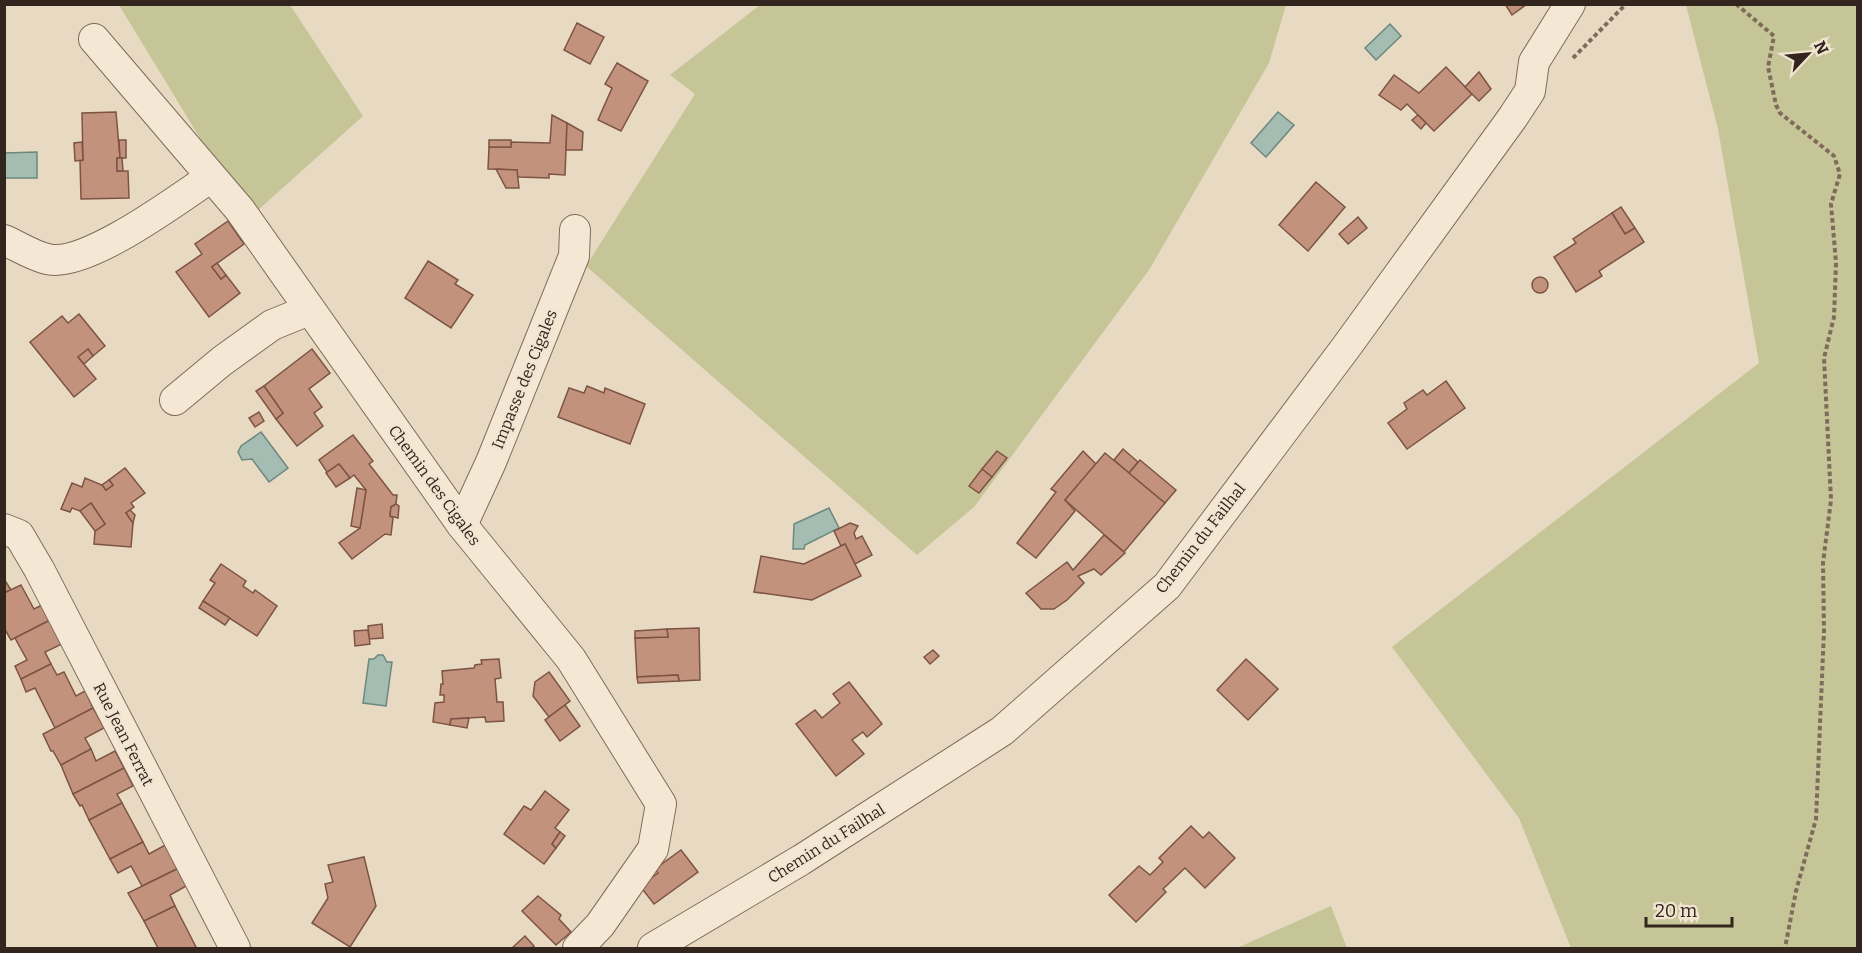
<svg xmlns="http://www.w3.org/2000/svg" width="1862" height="953" font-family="Bitter,serif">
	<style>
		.green { fill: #c5c598 }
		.water { fill: #a4bcb2; stroke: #6c887e; stroke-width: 1.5 }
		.building { fill: #c3927c; stroke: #7d5444; stroke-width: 1.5 }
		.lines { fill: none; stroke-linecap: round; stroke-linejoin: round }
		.minor-casing { stroke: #806b5b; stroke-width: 32 }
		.path { stroke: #806b5b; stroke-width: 4; stroke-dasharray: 4.5 3; stroke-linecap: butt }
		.minor { stroke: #f4e7d4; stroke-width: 30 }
		.labels { text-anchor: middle; stroke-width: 4.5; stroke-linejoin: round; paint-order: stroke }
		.street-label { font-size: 16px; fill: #32251e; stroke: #f1e4d1 }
	</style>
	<rect width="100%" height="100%" fill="#e8d9c2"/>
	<g class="green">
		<path d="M 119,5 L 290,5 L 363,116 L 257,211 L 220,171 Z"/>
		<path d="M 760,5 L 1286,5 L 1269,63 L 1149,270 L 974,507 L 917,555 L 586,266 L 695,94 L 670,75 Z"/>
		<path d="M 1686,5 L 1857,5 L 1857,948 L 1571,948 L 1519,818 L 1392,647 L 1759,363 L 1718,129 Z"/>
		<path d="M 1331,906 L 1347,948 L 1237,948 Z"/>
	</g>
	<g class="water">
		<path d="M 1390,24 L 1401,36 L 1376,60 L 1365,48 Z"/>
		<path d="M 1278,112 L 1294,125 L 1266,157 L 1251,143 Z"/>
		<path d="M 37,152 L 37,178 L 5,178 L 5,153 Z"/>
		<path d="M 261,432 L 288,468 L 269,482 L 252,459 L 242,460 L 238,452 L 241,446 Z"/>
		<path d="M 829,508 L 839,528 L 805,545 L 804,549 L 793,549 L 794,524 Z"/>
		<path d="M 378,655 L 383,655 L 387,662 L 392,662 L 386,706 L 363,703 L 369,659 L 374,659 Z"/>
	</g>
	<g class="building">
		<path d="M 1505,4 L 1527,4 L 1512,15 Z"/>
		<path d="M 577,23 L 604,37 L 590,64 L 564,50 Z"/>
		<path d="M 617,63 L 648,81 L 621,131 L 598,120 L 612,88 L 605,84 Z"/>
		<path d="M 1446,67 L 1472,94 L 1434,131 L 1407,104 L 1401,110 L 1379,95 L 1394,75 L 1419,93 Z"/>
		<path d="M 1479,72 L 1491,89 L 1479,101 L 1465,87 Z"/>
		<path d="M 116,112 L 120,158 L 117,158 L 117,171 L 128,171 L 129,198 L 81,199 L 80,161 L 83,160 L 82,113 Z"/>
		<path d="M 552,115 L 567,123 L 565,175 L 549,174 L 549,178 L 519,177 L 516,176 L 517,170 L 488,169 L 489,147 L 511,147 L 511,142 L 550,143 Z"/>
		<path d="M 1418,115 L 1426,123 L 1421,129 L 1412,120 Z"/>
		<path d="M 567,123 L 583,132 L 582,150 L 566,150 Z"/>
		<path d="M 119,140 L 126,140 L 126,158 L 120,158 Z"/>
		<rect x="489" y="140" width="22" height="7"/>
		<path d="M 82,142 L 83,160 L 75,161 L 74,143 Z"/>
		<path d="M 117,158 L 122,158 L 123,171 L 117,171 Z"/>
		<path d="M 496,169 L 517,170 L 519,188 L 506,188 Z"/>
		<path d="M 1316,182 L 1345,207 L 1308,251 L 1279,225 Z"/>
		<path d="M 1621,207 L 1635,228 L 1625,234 L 1612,213 Z"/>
		<path d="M 1612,213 L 1625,234 L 1635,228 L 1644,242 L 1599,271 L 1602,276 L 1576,292 L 1554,257 L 1576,243 L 1573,239 Z"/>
		<path d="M 1358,217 L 1367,228 L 1348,244 L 1339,234 Z"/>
		<path d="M 228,221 L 244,244 L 212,267 L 221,279 L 226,275 L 240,293 L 209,317 L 176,272 L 202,254 L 195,244 Z"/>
		<path d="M 428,261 L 458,280 L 455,284 L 473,295 L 451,328 L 405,298 Z"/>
		<path d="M 217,263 L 226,275 L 221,279 L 212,267 Z"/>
		<circle cx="1540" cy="285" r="8"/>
		<path d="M 79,314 L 105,346 L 93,356 L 88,349 L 78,357 L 96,379 L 74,397 L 30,342 L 62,316 L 68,323 Z"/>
		<path d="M 88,349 L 93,356 L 84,364 L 78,357 Z"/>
		<path d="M 312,349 L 330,373 L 309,389 L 322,407 L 314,413 L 323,426 L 297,446 L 276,419 L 283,413 L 264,386 Z"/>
		<path d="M 1446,381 L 1465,408 L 1407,449 L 1388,423 L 1407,409 L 1404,403 L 1423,390 L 1427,395 Z"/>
		<path d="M 264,386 L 283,413 L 276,419 L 256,391 Z"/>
		<path d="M 587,386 L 604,393 L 605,388 L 645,404 L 630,444 L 558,417 L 569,388 L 584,393 Z"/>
		<path d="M 259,412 L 264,421 L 255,427 L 249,418 Z"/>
		<path d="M 353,435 L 373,461 L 369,464 L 393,495 L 397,495 L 396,504 L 391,507 L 390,516 L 393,518 L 391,535 L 385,534 L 352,559 L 339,543 L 360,528 L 366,490 L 354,475 L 350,478 L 339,464 L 327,472 L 319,460 Z"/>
		<path d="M 1123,449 L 1138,462 L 1129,473 L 1114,460 Z"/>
		<path d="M 997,451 L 1007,458 L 992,477 L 982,469 Z"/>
		<path d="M 1083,451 L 1096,464 L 1065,500 L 1075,511 L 1036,558 L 1017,543 L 1056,492 L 1051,489 Z"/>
		<path d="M 1105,453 L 1165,503 L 1124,552 L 1065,500 Z"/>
		<path d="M 1140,460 L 1176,490 L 1165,503 L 1129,473 Z"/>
		<path d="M 339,464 L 350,478 L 336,487 L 326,473 Z"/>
		<path d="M 125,468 L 145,493 L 131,503 L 134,507 L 126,513 L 133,523 L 131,547 L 94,544 L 95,531 L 105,524 L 91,503 L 80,511 L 72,508 L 70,512 L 61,509 L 72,483 L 82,487 L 85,478 L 102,485 L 106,490 L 113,485 L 109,480 Z"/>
		<path d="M 982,469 L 992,477 L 979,493 L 969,486 Z"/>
		<path d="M 109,480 L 113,485 L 106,490 L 102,485 Z"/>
		<path d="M 357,488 L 366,490 L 360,528 L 351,526 Z"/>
		<path d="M 91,503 L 105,524 L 95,531 L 80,511 Z"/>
		<path d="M 396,504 L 399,506 L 398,518 L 390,516 L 391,507 Z"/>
		<path d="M 130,510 L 135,515 L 133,523 L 126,513 Z"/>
		<path d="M 850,523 L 858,526 L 854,533 L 856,539 L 862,536 L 872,555 L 855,564 L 845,544 L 841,546 L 834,531 Z"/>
		<path d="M 1104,535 L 1125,553 L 1101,575 L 1094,569 L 1078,576 L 1084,583 L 1067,600 L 1054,609 L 1041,609 L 1026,593 L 1067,562 L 1073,570 Z"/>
		<path d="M 845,544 L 861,576 L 812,600 L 754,592 L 761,556 L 804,564 Z"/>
		<path d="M 221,564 L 246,581 L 243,586 L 253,593 L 255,590 L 277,606 L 257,636 L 203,601 L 215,583 L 210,580 Z"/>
		<path d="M 4,579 L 11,590 L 4,593 Z"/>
		<path d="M 21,585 L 34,609 L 44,604 L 52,619 L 11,640 L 4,628 L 4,593 Z"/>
		<path d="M 203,601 L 230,618 L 225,625 L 199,608 Z"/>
		<path d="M 52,619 L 64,643 L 45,652 L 51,664 L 21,679 L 15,666 L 27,660 L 15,638 Z"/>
		<path d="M 382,624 L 383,638 L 369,639 L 368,626 Z"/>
		<path d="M 699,628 L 700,680 L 679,681 L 678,675 L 637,677 L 635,638 L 668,637 L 667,629 Z"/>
		<path d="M 667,629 L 668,637 L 635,638 L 635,631 Z"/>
		<path d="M 368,630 L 370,644 L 355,646 L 354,631 Z"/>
		<path d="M 933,650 L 939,656 L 930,664 L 924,657 Z"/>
		<path d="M 499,659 L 501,678 L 495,679 L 497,702 L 503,702 L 504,721 L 486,722 L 485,717 L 451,719 L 450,725 L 433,722 L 435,703 L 444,702 L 444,695 L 440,695 L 441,684 L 443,684 L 442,671 L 474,668 L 475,665 L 482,664 L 481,660 Z"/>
		<path d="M 1246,659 L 1278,689 L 1248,720 L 1217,690 Z"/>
		<path d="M 51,664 L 57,675 L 64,672 L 76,696 L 85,691 L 93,708 L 55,728 L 35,688 L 26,692 L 21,679 Z"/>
		<path d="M 549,672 L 570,701 L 549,717 L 533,696 L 535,682 Z"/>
		<path d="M 678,675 L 679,681 L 638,683 L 637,677 Z"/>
		<path d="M 849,682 L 882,724 L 867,737 L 863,732 L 852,740 L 864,754 L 836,776 L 796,724 L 815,710 L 822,718 L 840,703 L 833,694 Z"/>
		<path d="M 565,705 L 580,726 L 560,741 L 545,720 Z"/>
		<path d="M 93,708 L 104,728 L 85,738 L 91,749 L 61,765 L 53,751 L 51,751 L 43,734 Z"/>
		<path d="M 469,718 L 467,728 L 450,725 L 451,719 Z"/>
		<path d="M 91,749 L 96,761 L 115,751 L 124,768 L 73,794 L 61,765 Z"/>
		<path d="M 124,768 L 133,786 L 117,794 L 122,803 L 89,820 L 82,805 L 80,806 L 73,794 Z"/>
		<path d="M 545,791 L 569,810 L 555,828 L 560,832 L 552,844 L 556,848 L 544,864 L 504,834 L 524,806 L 531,810 Z"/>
		<path d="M 122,803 L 143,842 L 110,859 L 89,820 Z"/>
		<path d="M 1191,826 L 1203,838 L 1209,832 L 1235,858 L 1205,888 L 1185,868 L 1163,889 L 1166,892 L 1136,922 L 1109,895 L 1139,866 L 1150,875 L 1163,862 L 1159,858 Z"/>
		<path d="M 560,832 L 565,836 L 556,848 L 552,844 Z"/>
		<path d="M 143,842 L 149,854 L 167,844 L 179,868 L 142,886 L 131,866 L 118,873 L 110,859 Z"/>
		<path d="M 681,850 L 698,872 L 654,904 L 640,886 L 658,873 L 655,869 Z"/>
		<path d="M 364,857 L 376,906 L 350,947 L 312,923 L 328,898 L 325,884 L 333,882 L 328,865 Z"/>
		<path d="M 179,868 L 188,885 L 170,895 L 175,906 L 144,921 L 128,893 Z"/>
		<path d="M 538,896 L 561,915 L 559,919 L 571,932 L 556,945 L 522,911 Z"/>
		<path d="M 175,906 L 196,947 L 193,948 L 158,948 L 144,921 Z"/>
		<path d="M 525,936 L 534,946 L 531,948 L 512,948 Z"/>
	</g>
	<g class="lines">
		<g class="minor-casing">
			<g id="minor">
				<path d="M 94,39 L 240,210 L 462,525 L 571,659 L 661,804 L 653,849 L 600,925 L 578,948"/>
				<path d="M 4,240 C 18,246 33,256 47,259 C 85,269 178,199 211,177"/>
				<path d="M 175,400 L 222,361 L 272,325 L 309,310"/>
				<path d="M 462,525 L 491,462 L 574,256 L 575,230"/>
				<path d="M 4,529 L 19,535 L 39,569 L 235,948"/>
				<path d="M 653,948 L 801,860 L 1002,731 L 1167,586 L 1347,346 L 1513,117 L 1530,91 L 1534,62 L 1570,4"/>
			</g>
		</g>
		<g class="path">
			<path d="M 1736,4 L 1774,36 L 1768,67 L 1776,105 L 1780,113 L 1834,156 L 1840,174 L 1831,204 L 1836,263 L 1834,317 L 1824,358 L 1831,500 L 1823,563 L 1824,631 L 1816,819 L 1796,891 L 1785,948"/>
			<path d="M 1573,58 L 1626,4"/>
		</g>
		<use href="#minor" class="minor"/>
	</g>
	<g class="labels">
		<g class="street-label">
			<text transform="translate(524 379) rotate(-68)" y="6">Impasse des Cigales</text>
			<text transform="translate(435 485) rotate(54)" y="6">Chemin des Cigales</text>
			<text transform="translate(1200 538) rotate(-52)" y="6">Chemin du Failhal</text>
			<text transform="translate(124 734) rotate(63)" y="6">Rue Jean Ferrat</text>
			<text transform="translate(826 843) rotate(-32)" y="6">Chemin du Failhal</text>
		</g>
	</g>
	<rect width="1862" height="953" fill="none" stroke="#32251e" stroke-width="12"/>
	<g transform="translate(1808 54) rotate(64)" stroke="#f1e4d1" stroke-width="4.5" paint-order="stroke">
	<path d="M0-4.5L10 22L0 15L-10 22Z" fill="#32251e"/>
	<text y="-9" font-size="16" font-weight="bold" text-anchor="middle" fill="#32251e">N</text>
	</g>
	<path d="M1646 917v9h86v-9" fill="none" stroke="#32251e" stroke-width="3"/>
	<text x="1655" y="917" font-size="18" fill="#32251e" stroke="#f1e4d1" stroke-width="4.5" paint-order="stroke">20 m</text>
</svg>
